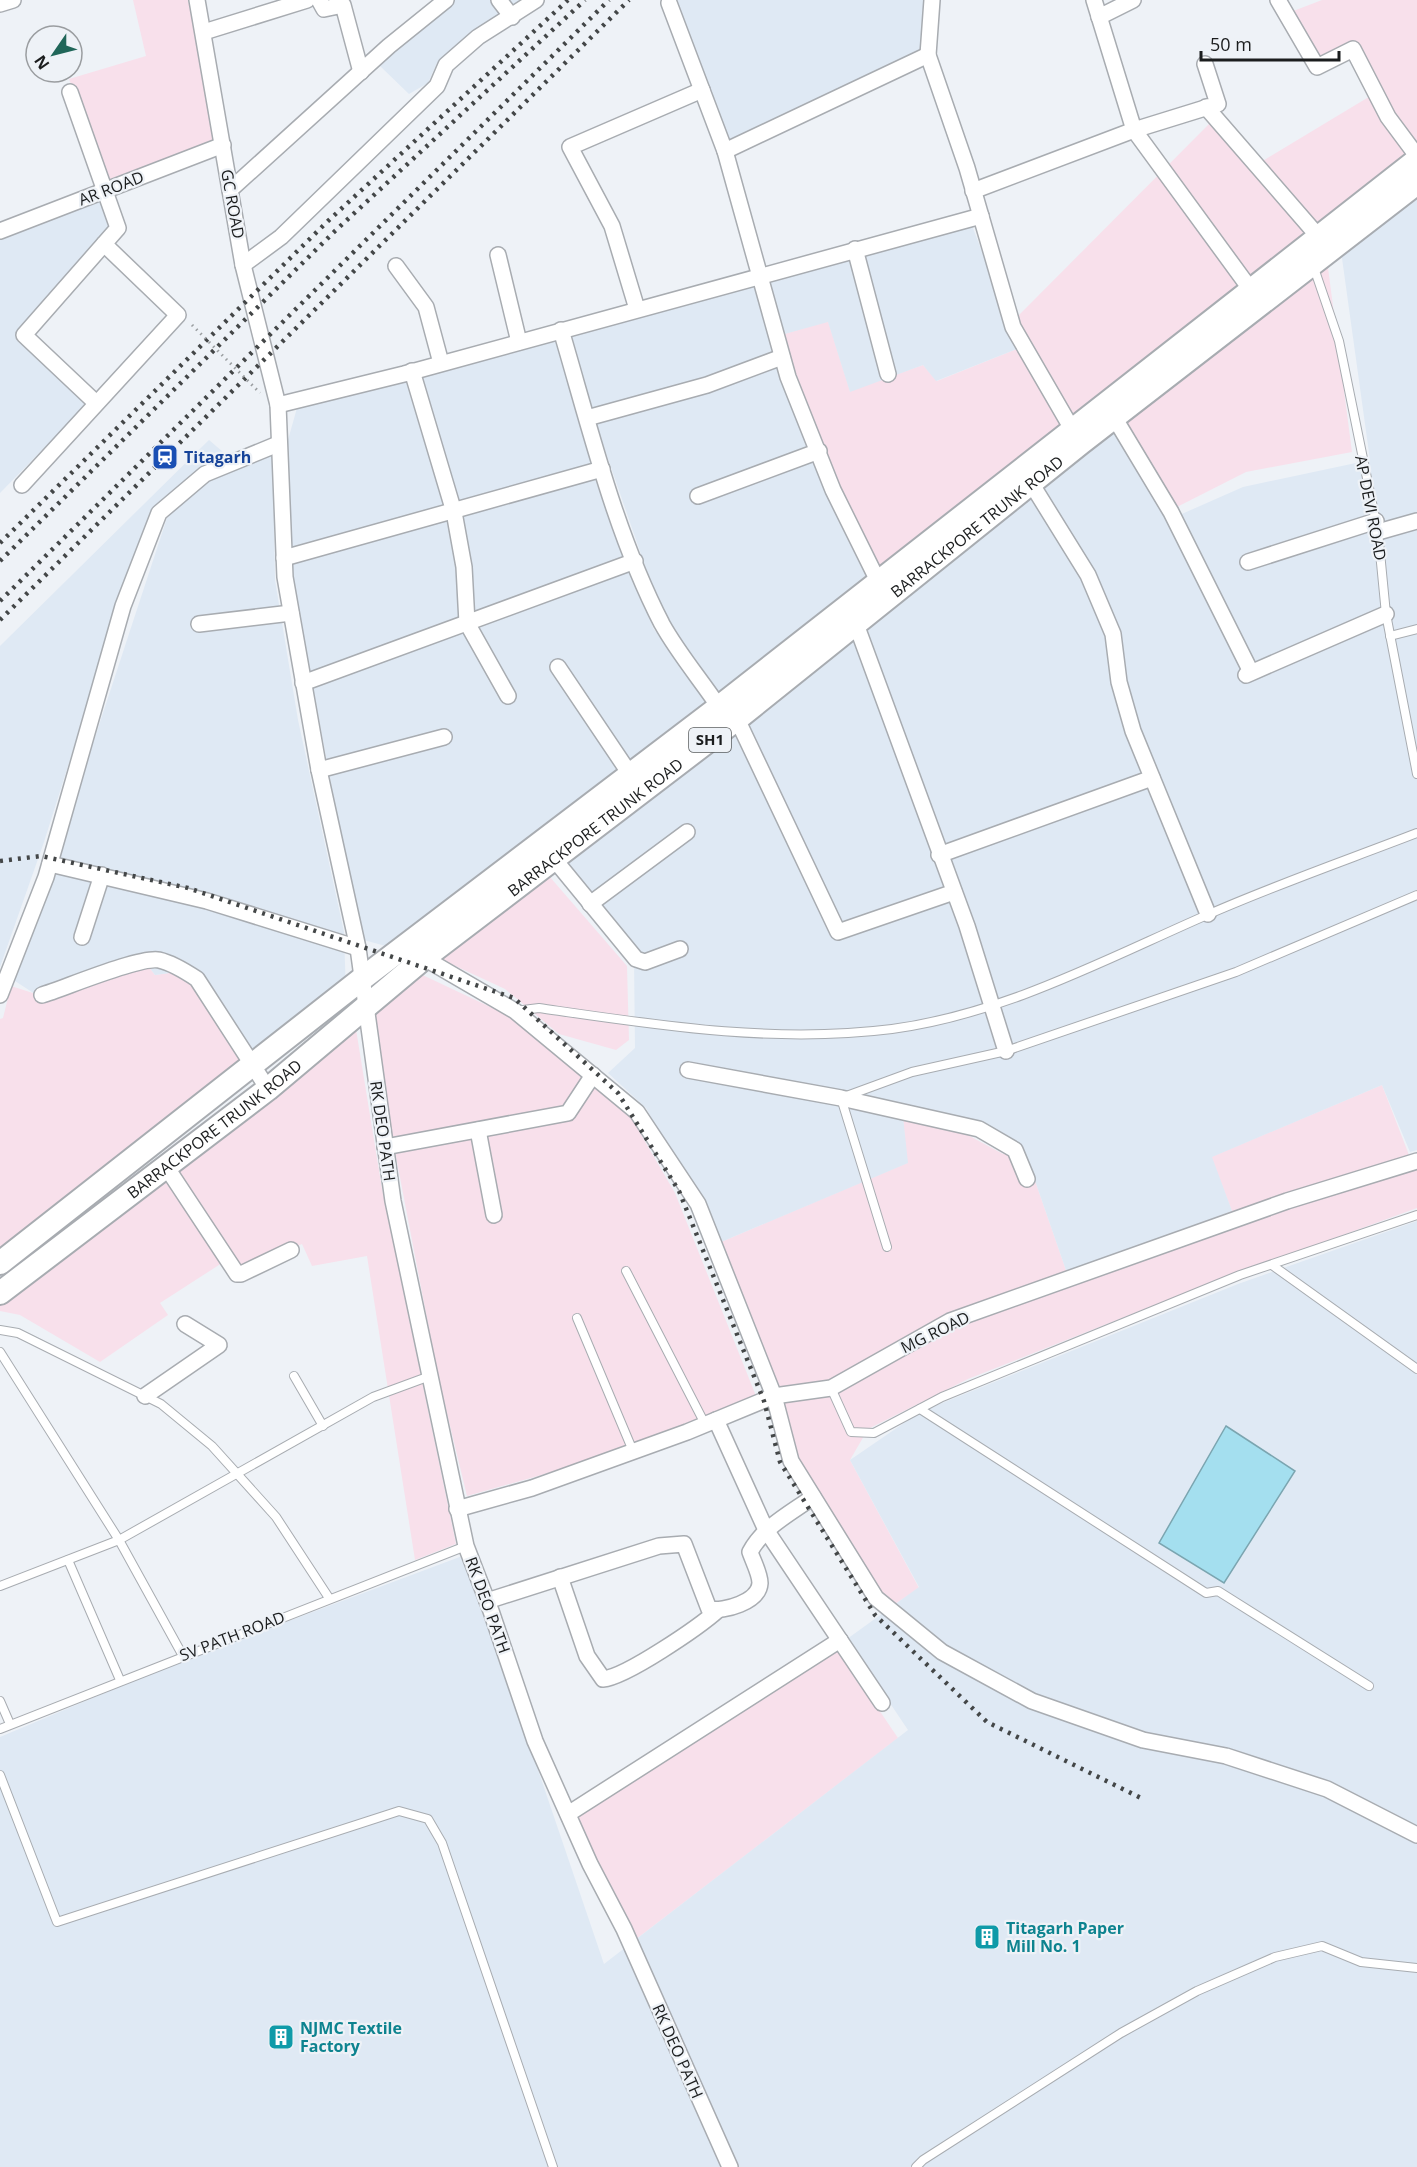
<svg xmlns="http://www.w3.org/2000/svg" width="1417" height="2167" font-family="'Open Sans',sans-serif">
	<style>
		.commercial { fill: #f8e0eb }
		.built { fill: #dfe9f4 }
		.water { fill: #a4dfef; stroke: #7ba5b0; stroke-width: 1.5 }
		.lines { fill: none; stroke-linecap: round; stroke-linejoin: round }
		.lane-casing { stroke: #a8acb1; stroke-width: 10 }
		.street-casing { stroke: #a8acb1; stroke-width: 18 }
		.primary-casing { stroke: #a8acb1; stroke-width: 26 }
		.lane { stroke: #fff; stroke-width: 8 }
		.street { stroke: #fff; stroke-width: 15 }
		.primary { stroke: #fff; stroke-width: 22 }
		.rail { stroke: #434647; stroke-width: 4.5; stroke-dasharray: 3 6; stroke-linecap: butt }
		.path-bridge { stroke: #9a9ea1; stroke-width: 3; stroke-dasharray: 1.5 4.5; stroke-linecap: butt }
		.labels { text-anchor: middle; stroke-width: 4.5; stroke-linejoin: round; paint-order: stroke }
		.shield { fill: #eef2f7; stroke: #5a5d5f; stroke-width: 1.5 }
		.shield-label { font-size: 15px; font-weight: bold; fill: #1b1d1e }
		.street-label { font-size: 16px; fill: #1b1d1e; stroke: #eef2f7 }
		.transit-label { font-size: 16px; font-weight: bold; fill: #164399; stroke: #eef2f7; text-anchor: start }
		.culture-label { font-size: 16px; font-weight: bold; fill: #0d838f; stroke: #eef2f7; text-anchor: start }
	</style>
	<rect width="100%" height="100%" fill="#eef2f7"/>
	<g class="commercial">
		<path d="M 133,0 L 188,0 L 217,139 L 108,180 L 69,79 L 146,56 Z"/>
		<path d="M 1322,0 L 1417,0 L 1417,173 L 1330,242 L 1261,162 L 1377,92 L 1354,46 L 1320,63 L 1288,13 Z"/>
		<path d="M 1213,120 L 1327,260 L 1352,452 L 1246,472 L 1171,510 L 1079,434 L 1014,320 Z"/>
		<path d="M 828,321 L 850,391 L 923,365 L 937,381 L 1019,348 L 1071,439 L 888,589 L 847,507 L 798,394 L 781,335 Z"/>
		<path d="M 543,869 L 627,966 L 629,1040 L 616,1050 L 559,1034 L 505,989 L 434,956 Z"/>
		<path d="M 140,955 L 155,975 L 198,969 L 263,1064 L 0,1269 L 0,1019 L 3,1018 L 11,986 L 36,994 Z"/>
		<path d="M 412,970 L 516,1019 L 626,1109 L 675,1193 L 756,1396 L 580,1464 L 467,1496 L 438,1376 L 367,1005 Z"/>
		<path d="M 354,1017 L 382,1189 L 456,1544 L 415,1560 L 367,1256 L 312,1266 L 302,1244 L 239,1272 L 222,1263 L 160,1303 L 168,1315 L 100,1362 L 20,1315 L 0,1311 L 0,1294 Z"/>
		<path d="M 1382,1085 L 1414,1168 L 1417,1167 L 1417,1208 L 1185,1293 L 968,1379 L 868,1429 L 850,1460 L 919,1588 L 895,1604 L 878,1591 L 796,1460 L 780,1388 L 721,1242 L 907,1163 L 903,1119 L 964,1133 L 1003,1154 L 1023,1146 L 1067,1273 L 1232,1211 L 1211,1157 Z"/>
		<path d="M 837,1648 L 898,1738 L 635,1940 L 577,1818 Z"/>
	</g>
	<g class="built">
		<path d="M 448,0 L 525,0 L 437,63 L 428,83 L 409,94 L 380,66 Z"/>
		<path d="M 672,0 L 925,0 L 922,53 L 729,143 Z"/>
		<path d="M 1417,191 L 1417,1150 L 1410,1152 L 1382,1085 L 1212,1157 L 1232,1211 L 1067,1273 L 1023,1146 L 979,1123 L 902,1107 L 908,1163 L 721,1242 L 646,1108 L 608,1073 L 635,1048 L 634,958 L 557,863 L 1115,426 L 1175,517 L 1243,487 L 1370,460 L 1341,251 Z"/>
		<path d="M 102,193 L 113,226 L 16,339 L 86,405 L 0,493 L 0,239 Z"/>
		<path d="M 971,223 L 1019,348 L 936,381 L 923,365 L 850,392 L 828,322 L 781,335 L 765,282 Z"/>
		<path d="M 755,284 L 877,596 L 728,708 L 664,621 L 566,337 Z"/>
		<path d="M 558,337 L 653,628 L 720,716 L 404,951 L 360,939 L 293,580 L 286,447 L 297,408 Z"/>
		<path d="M 209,440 L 223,452 L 154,513 L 133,560 L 44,842 L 0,967 L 0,646 Z"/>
		<path d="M 273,454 L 275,580 L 298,720 L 344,932 L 346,995 L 263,1064 L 198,969 L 155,975 L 140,955 L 35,994 L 15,981 L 167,518 L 206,479 Z"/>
		<path d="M 1417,1221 L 1417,2167 L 0,2167 L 0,1737 L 171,1665 L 465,1555 L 604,1964 L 908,1730 L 847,1639 L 919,1587 L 850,1460 L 920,1412 L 1238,1284 Z"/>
	</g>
	<path class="water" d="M 1226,1426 L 1295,1471 L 1224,1583 L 1159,1543 Z"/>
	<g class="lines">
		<g class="lane-casing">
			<g id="lane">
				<path d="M 1313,265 L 1339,341 L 1378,532 L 1386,614 L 1417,774"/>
				<path d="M 1390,636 L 1417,629"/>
				<path d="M 515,1011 L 539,1008 C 656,1025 773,1044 892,1029 C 1004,1014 1104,960 1207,915 C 1275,885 1347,860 1417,833"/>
				<path d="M 887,1247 L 841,1098 L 912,1072 L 1006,1051 L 1236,972 L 1417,895"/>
				<path d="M 1272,1265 L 1417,1369"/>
				<path d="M 626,1271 L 705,1424"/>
				<path d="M 577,1318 L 633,1451"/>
				<path d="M 0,1330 L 18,1333 L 161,1404 L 212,1446 L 276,1517 L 329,1598"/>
				<path d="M 0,1352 L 119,1540 L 183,1656"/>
				<path d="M 294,1376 L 323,1426"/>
				<path d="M 831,1388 L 851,1432 L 874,1433 L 942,1397 L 1240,1275 L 1417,1215"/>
				<path d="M 920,1409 L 1206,1593 L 1218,1591 L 1369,1686"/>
				<path d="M 68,1560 L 120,1680"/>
				<path d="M 0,1586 L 119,1540 L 373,1397 L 430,1376"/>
				<path d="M 0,1701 L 10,1724"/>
				<path d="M 0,1729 L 466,1546"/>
				<path d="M 0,1775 L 57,1922 L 399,1811 L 428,1819 L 442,1843 L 553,2167"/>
				<path d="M 916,2167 L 923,2160 L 1121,2033 L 1197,1991 L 1275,1957 L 1322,1946 L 1361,1962 L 1417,1968"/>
			</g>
		</g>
		<g class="street-casing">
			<g id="street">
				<path d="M 197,0 L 243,265 L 278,405 L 285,577 L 319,770 L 358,948 L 393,1201 L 466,1546 L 491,1611 L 535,1741 L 590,1864 L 624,1929 L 730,2167"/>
				<path d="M 319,0 L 324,9 L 343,5 L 361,72"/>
				<path d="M 499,0 L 512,17"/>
				<path d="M 932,0 L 928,55 L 967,168 L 1013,327 L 1072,429"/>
				<path d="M 1094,0 L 1134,130 L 1251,290"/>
				<path d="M 1278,0 L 1317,67 L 1353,49 L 1388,117 L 1417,156"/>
				<path d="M 669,3 L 725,151 L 788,377 L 833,490 L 879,583"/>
				<path d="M 0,4 L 13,0"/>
				<path d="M 1099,17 L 1133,0"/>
				<path d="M 204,32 L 307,0"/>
				<path d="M 70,92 L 118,228 L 24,335 L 95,402"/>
				<path d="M 1206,107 L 1324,243"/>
				<path d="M 725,151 L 928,55"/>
				<path d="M 230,190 L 389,46 L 446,0"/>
				<path d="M 973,191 L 1134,130 L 1218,104 L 1205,64"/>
				<path d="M 0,231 L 223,145"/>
				<path d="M 855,249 L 888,374"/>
				<path d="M 498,255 L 519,342"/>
				<path d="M 243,265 L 281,237 L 437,86 L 446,65 L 478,37 L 536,0"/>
				<path d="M 396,266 L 426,307 L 441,363"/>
				<path d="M 637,309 L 612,226 L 570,147 L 702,90"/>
				<path d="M 561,330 C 590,428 615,533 662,624 C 678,653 701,680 719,707"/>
				<path d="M 412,371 L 454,512 L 464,567 L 467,623 L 508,696"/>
				<path d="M 278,405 L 404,374 L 981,216"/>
				<path d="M 1114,417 L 1171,512 L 1251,672"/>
				<path d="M 587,418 L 707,385 L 782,357"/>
				<path d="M 1031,483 L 1088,575 L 1113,634 L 1119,682 L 1133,731 L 1208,914"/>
				<path d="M 22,485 L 178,315 L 104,244"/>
				<path d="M 698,496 L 819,451"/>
				<path d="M 1378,532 L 1417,521"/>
				<path d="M 284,558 L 602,469"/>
				<path d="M 1248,562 L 1376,521"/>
				<path d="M 199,624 L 291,613"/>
				<path d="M 856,624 L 967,926 L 1006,1051"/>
				<path d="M 558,667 L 630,774"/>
				<path d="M 1246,675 L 1386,614"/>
				<path d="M 303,683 L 635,561"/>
				<path d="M 737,719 L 838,932 L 954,892"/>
				<path d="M 319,770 L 444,737"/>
				<path d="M 939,855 L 1152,778"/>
				<path d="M 554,859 L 636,959 L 645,962 L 680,949"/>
				<path d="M 50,864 L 207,901 L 358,948"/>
				<path d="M 590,904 L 687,832"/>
				<path d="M 82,937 L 102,875"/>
				<path d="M 424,958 L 515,1011 L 637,1112 L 698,1204 L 774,1396 L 791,1461 L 876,1598 L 942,1652 L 1032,1701 L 1143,1740 L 1226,1756 L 1327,1789 L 1417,1835"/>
				<path d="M 0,995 L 46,877 L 123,606 L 159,513 L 205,474 L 278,444"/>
				<path d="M 42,995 C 65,988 140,956 159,960 C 172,963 185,971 197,979 L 268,1089"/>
				<path d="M 688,1070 L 841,1098 L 979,1129 L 1015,1150 L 1027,1179"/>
				<path d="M 478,1130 L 494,1215"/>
				<path d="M 385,1147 L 568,1113 L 593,1075"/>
				<path d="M 167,1168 L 237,1274 L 241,1274 L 291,1250"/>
				<path d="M 145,1396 L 219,1345 L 185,1324"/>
				<path d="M 716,1420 L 766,1530 L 882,1703"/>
				<path d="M 457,1509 L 532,1488 L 687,1432 L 774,1396 L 831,1388 L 950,1321 L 1287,1201 L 1417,1161"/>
				<path d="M 560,1577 L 587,1656 L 603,1679 C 626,1677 699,1627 718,1610"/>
				<path d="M 487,1601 L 659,1546 L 684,1544 L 709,1609 C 724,1612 759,1602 760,1583 C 760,1574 753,1561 750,1552 C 763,1527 791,1513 813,1497"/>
				<path d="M 568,1814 L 840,1640"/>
			</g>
		</g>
		<g class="primary-casing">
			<g id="primary">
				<path d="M 0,1263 L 363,978 L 719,707 L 1417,160"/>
				<path id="s1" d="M 0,1293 L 268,1089 L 424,958 L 737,719 L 1081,443 L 1417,183"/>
			</g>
		</g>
		<use href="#lane" class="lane"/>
		<use href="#street" class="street"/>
		<use href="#primary" class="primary"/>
		<g class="rail">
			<path d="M 0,543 L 328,221 L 568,0"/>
			<path d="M 0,561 L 335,231 L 585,0"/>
			<path d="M 0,601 L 609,0"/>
			<path d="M 0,620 L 629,0"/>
			<path d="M 0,861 L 41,856 L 188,888 L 514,998 L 618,1093 L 679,1191 L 764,1401 L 780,1462 L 875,1615 L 987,1722 L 1143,1799"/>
		</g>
		<path class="path-bridge" d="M 192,325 L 260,393"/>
	</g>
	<defs>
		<g id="station-square" transform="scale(1.35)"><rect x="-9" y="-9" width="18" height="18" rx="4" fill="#1a4fb4" stroke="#eef2f7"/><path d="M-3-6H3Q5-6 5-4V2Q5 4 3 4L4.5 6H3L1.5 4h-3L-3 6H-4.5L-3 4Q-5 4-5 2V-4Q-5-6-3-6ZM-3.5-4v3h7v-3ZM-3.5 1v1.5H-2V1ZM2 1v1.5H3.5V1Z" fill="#fff"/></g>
		<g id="building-square" transform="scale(1.35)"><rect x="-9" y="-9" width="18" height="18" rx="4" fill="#0f9aa8" stroke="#eef2f7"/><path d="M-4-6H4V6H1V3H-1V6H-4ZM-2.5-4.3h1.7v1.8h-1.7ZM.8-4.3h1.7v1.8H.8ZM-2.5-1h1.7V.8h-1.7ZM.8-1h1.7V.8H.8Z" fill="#fff"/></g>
	</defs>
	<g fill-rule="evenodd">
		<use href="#station-square" x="165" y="457"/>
		<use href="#building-square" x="987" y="1937"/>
		<use href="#building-square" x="281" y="2037"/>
	</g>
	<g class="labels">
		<rect class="shield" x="689" y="728" width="42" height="24" rx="4.5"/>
		<g class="shield-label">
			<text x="710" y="745">SH1</text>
		</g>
		<g class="street-label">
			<text transform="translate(111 188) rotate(-21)" y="6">AR ROAD</text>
			<text transform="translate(233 204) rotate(80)" y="6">GC ROAD</text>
			<text transform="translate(1371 508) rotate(79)" y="6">AP DEVI ROAD</text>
			<text dy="6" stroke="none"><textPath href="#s1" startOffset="1242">BARRACKPORE TRUNK ROAD</textPath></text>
			<text dy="6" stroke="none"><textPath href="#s1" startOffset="756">BARRACKPORE TRUNK ROAD</textPath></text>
			<text dy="6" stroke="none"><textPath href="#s1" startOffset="270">BARRACKPORE TRUNK ROAD</textPath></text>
			<text transform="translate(383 1131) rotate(82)" y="6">RK DEO PATH</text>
			<text transform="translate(935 1332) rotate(-26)" y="6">MG ROAD</text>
			<text transform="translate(488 1605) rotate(70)" y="6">RK DEO PATH</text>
			<text transform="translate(232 1636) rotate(-21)" y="6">SV PATH ROAD</text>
			<text transform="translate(678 2051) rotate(66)" y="6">RK DEO PATH</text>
		</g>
		<g class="transit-label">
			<text x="184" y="463">Titagarh</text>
		</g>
		<g class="culture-label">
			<text x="1006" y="1934">Titagarh Paper<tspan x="1006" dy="18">Mill No. 1</tspan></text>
			<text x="300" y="2034">NJMC Textile<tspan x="300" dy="18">Factory</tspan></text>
		</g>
	</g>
	<g transform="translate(54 54) rotate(235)"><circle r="28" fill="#eef2f7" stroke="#9a9da0" stroke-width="1.5"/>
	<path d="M0-4.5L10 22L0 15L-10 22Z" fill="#206659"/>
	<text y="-9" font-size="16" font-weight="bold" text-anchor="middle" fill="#1b1d1e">N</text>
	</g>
	<path d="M1201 51v9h138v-9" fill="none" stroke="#1b1d1e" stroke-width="3"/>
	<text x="1210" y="51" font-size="18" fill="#1b1d1e" stroke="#eef2f7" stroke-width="4.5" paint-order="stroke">50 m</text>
</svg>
